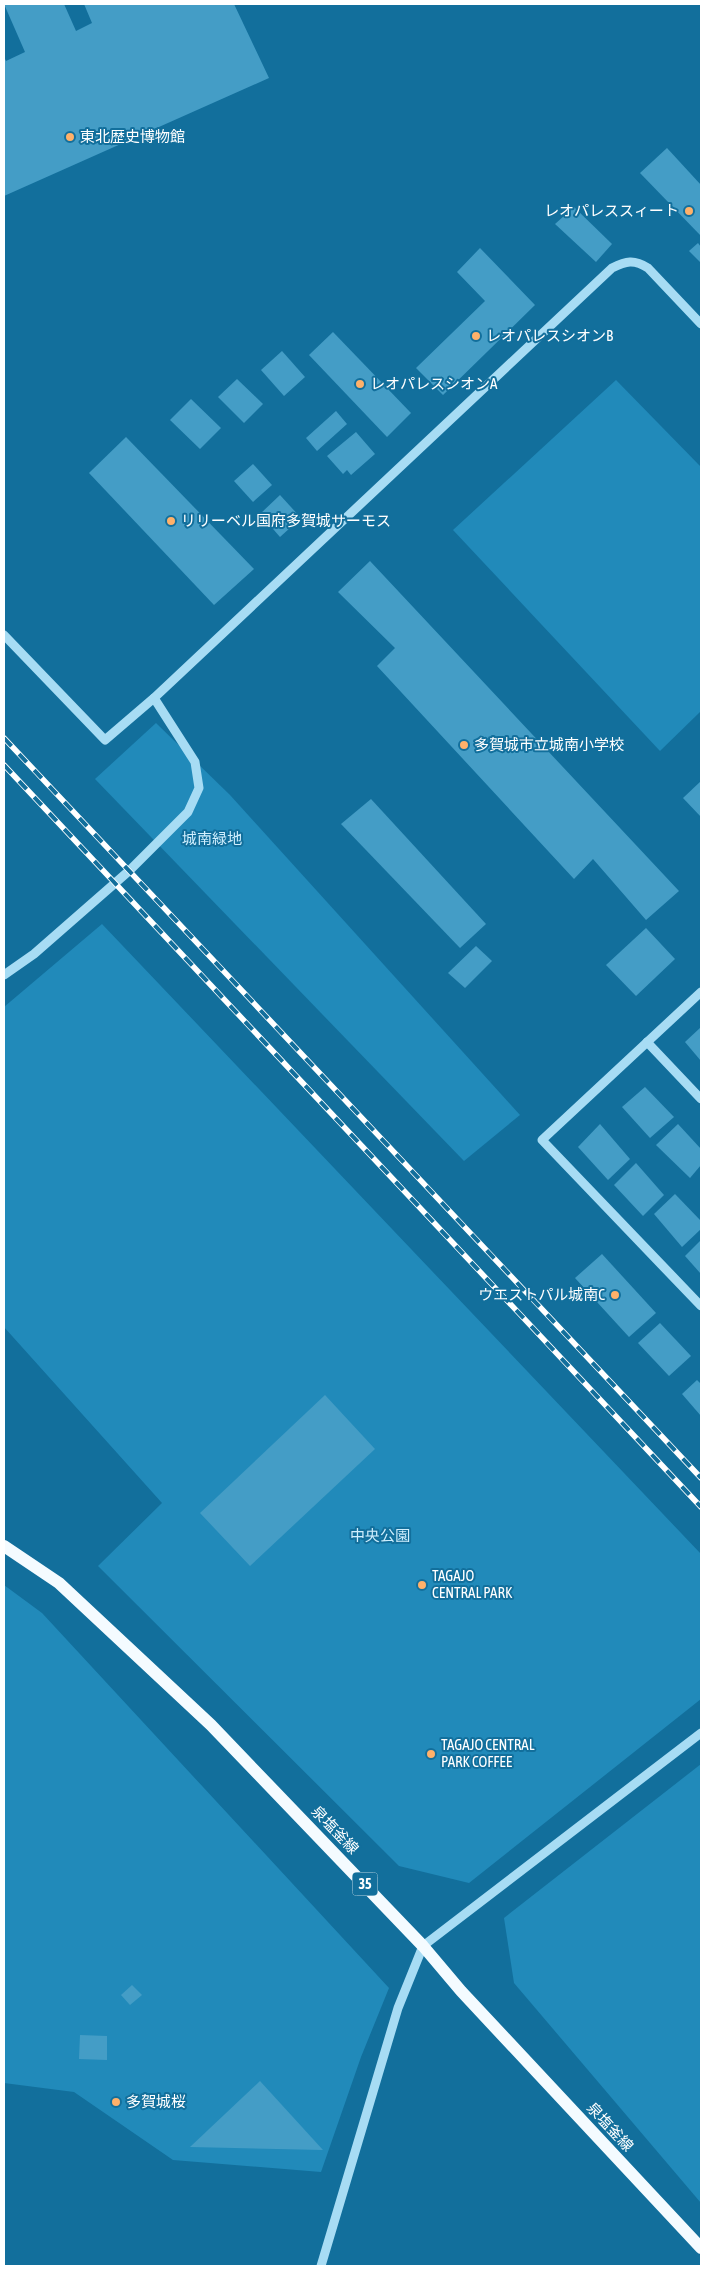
<svg xmlns="http://www.w3.org/2000/svg" width="705" height="2270" font-family="'Asap Condensed','Noto Sans JP',sans-serif">
	<style>
		.green { fill: #218aba }
		.building { fill: #449dc6 }
		.lines { fill: none; stroke-linecap: round; stroke-linejoin: round }
		.minor { stroke: #a7dcf4; stroke-width: 9 }
		.major { stroke: #f4fbff; stroke-width: 12 }
		.rail-casing { stroke: #fff; stroke-width: 5.5 }
		.rail { stroke: #126f9c; stroke-width: 4; stroke-dasharray: 11; stroke-linecap: butt }
		.poi-dot { fill: #ffb16a; stroke: #126f9c; stroke-width: 2 }
		.labels { text-anchor: middle; stroke-width: 4; stroke-linejoin: round; paint-order: stroke }
		.shield { fill: #126f9c; stroke: #b8d4e1; stroke-width: 1 }
		.shield-label { font-size: 14px; font-weight: bold; fill: #fff }
		.poi-label { font-size: 15px; fill: #fff; stroke: #126f9c; text-anchor: start }
		.park-label { font-size: 15px; fill: #d0effe; stroke: #126f9c }
		.street-label { font-size: 15px; fill: #fff; stroke: #126f9c }
	</style>
	<rect width="100%" height="100%" fill="#126f9c"/>
	<g class="green">
		<path d="M 616,380 L 701,467 L 701,711 L 660,751 L 453,530 Z"/>
		<path d="M 156,723 L 230,795 L 520,1115 L 464,1161 L 95,779 Z"/>
		<path d="M 102,924 L 701,1554 L 701,1699 L 469,1883 L 399,1866 L 98,1566 L 162,1503 L 4,1327 L 4,1007 Z"/>
		<path d="M 4,1585 L 42,1613 L 389,1988 L 361,2057 L 321,2172 L 173,2160 L 74,2092 L 4,2083 Z"/>
		<path d="M 701,1764 L 701,2203 L 514,1983 L 504,1918 Z"/>
	</g>
	<g class="building">
		<path d="M 4,4 L 64,4 L 76,31 L 92,23 L 84,4 L 234,4 L 269,78 L 4,196 L 4,57 L 6,61 L 25,52 Z"/>
		<path d="M 667,148 L 701,185 L 701,236 L 640,173 Z"/>
		<path d="M 574,207 L 612,244 L 596,262 L 555,224 Z"/>
		<path d="M 698,243 L 701,247 L 701,263 L 689,251 Z"/>
		<path d="M 480,248 L 535,305 L 443,395 L 416,368 L 485,301 L 457,272 Z"/>
		<path d="M 333,332 L 411,413 L 387,437 L 309,355 Z"/>
		<path d="M 282,351 L 305,377 L 284,396 L 261,370 Z"/>
		<path d="M 237,379 L 263,404 L 244,423 L 218,397 Z"/>
		<path d="M 191,399 L 221,428 L 200,449 L 170,420 Z"/>
		<path d="M 336,411 L 347,424 L 317,451 L 306,438 Z"/>
		<path d="M 356,432 L 375,454 L 351,475 L 347,470 L 343,474 L 327,456 Z"/>
		<path d="M 126,437 L 254,569 L 214,605 L 89,473 Z"/>
		<path d="M 253,464 L 272,485 L 253,502 L 234,481 Z"/>
		<path d="M 280,495 L 301,518 L 280,537 L 260,514 Z"/>
		<path d="M 370,561 L 679,891 L 646,920 L 593,859 L 574,879 L 377,666 L 395,648 L 338,592 Z"/>
		<path d="M 701,781 L 701,817 L 683,798 Z"/>
		<path d="M 371,799 L 486,924 L 460,948 L 341,824 Z"/>
		<path d="M 646,928 L 675,959 L 636,996 L 606,965 Z"/>
		<path d="M 476,946 L 492,961 L 465,988 L 448,973 Z"/>
		<path d="M 701,1027 L 701,1061 L 685,1042 Z"/>
		<path d="M 645,1087 L 674,1117 L 650,1138 L 622,1107 Z"/>
		<path d="M 600,1124 L 630,1159 L 608,1180 L 578,1147 Z"/>
		<path d="M 678,1124 L 701,1149 L 701,1165 L 690,1178 L 656,1145 Z"/>
		<path d="M 636,1163 L 664,1195 L 643,1216 L 614,1185 Z"/>
		<path d="M 675,1194 L 701,1221 L 701,1229 L 682,1247 L 654,1214 Z"/>
		<path d="M 701,1240 L 701,1274 L 685,1256 Z"/>
		<path d="M 602,1254 L 656,1313 L 629,1337 L 575,1278 Z"/>
		<path d="M 660,1323 L 691,1356 L 669,1376 L 638,1343 Z"/>
		<path d="M 697,1380 L 701,1384 L 701,1416 L 682,1394 Z"/>
		<path d="M 325,1395 L 375,1449 L 250,1566 L 200,1513 Z"/>
		<path d="M 132,1985 L 142,1995 L 130,2005 L 121,1995 Z"/>
		<path d="M 80,2035 L 107,2036 L 107,2060 L 79,2059 Z"/>
		<path d="M 260,2081 L 323,2150 L 190,2147 Z"/>
	</g>
	<g class="lines">
		<g class="minor">
			<path d="M 4,635 L 105,740 L 154,698 L 612,268 C 626,261 634,259 648,268 L 701,324"/>
			<path d="M 4,975 L 34,954 L 130,870 L 188,812 L 199,788 L 195,762 L 154,698"/>
			<path d="M 701,992 L 542,1140 L 701,1306"/>
			<path d="M 647,1042 L 701,1099"/>
			<path d="M 321,2266 L 398,2008 L 423,1946 L 701,1733"/>
		</g>
		<path class="major" d="M 4,1546 L 59,1583 L 211,1725 L 423,1946 L 461,1991 L 701,2248"/>
		<g class="rail-casing">
			<g id="rail">
				<path d="M 4,738 L 701,1478"/>
				<path d="M 4,765 L 701,1507"/>
			</g>
		</g>
		<use href="#rail" class="rail"/>
	</g>
	<g class="poi-dot">
		<circle cx="70" cy="137" r="5"/>
		<circle cx="689" cy="211" r="5"/>
		<circle cx="476" cy="336" r="5"/>
		<circle cx="360" cy="384" r="5"/>
		<circle cx="171" cy="521" r="5"/>
		<circle cx="464" cy="745" r="5"/>
		<circle cx="615" cy="1295" r="5"/>
		<circle cx="422" cy="1585" r="5"/>
		<circle cx="431" cy="1754" r="5"/>
		<circle cx="116" cy="2102" r="5"/>
	</g>
	<g class="labels">
		<rect class="shield" x="352.5" y="1872.5" width="25" height="23" rx="4"/>
		<g class="shield-label">
			<text x="365" y="1889">35</text>
		</g>
		<g class="poi-label">
			<text x="80" y="142">東北歴史博物館</text>
			<text x="679" y="216" text-anchor="end">レオパレススィート</text>
			<text x="486" y="341">レオパレスシオンB</text>
			<text x="370" y="389">レオパレスシオンA</text>
			<text x="181" y="526">リリーベル国府多賀城サーモス</text>
			<text x="474" y="750">多賀城市立城南小学校</text>
			<text x="605" y="1300" text-anchor="end">ウエストパル城南C</text>
			<text x="432" y="1581">TAGAJO<tspan x="432" dy="17">CENTRAL PARK</tspan></text>
			<text x="441" y="1750">TAGAJO CENTRAL<tspan x="441" dy="17">PARK COFFEE</tspan></text>
			<text x="126" y="2107">多賀城桜</text>
		</g>
		<g class="park-label">
			<text x="212" y="844">城南緑地</text>
			<text x="380" y="1541">中央公園</text>
		</g>
		<g class="street-label">
			<text transform="translate(335 1830) rotate(46)" y="5">泉塩釜線</text>
			<text transform="translate(610 2127) rotate(47)" y="5">泉塩釜線</text>
		</g>
	</g>
	<rect width="705" height="2270" fill="none" stroke="#ffffff" stroke-width="10"/>
</svg>
